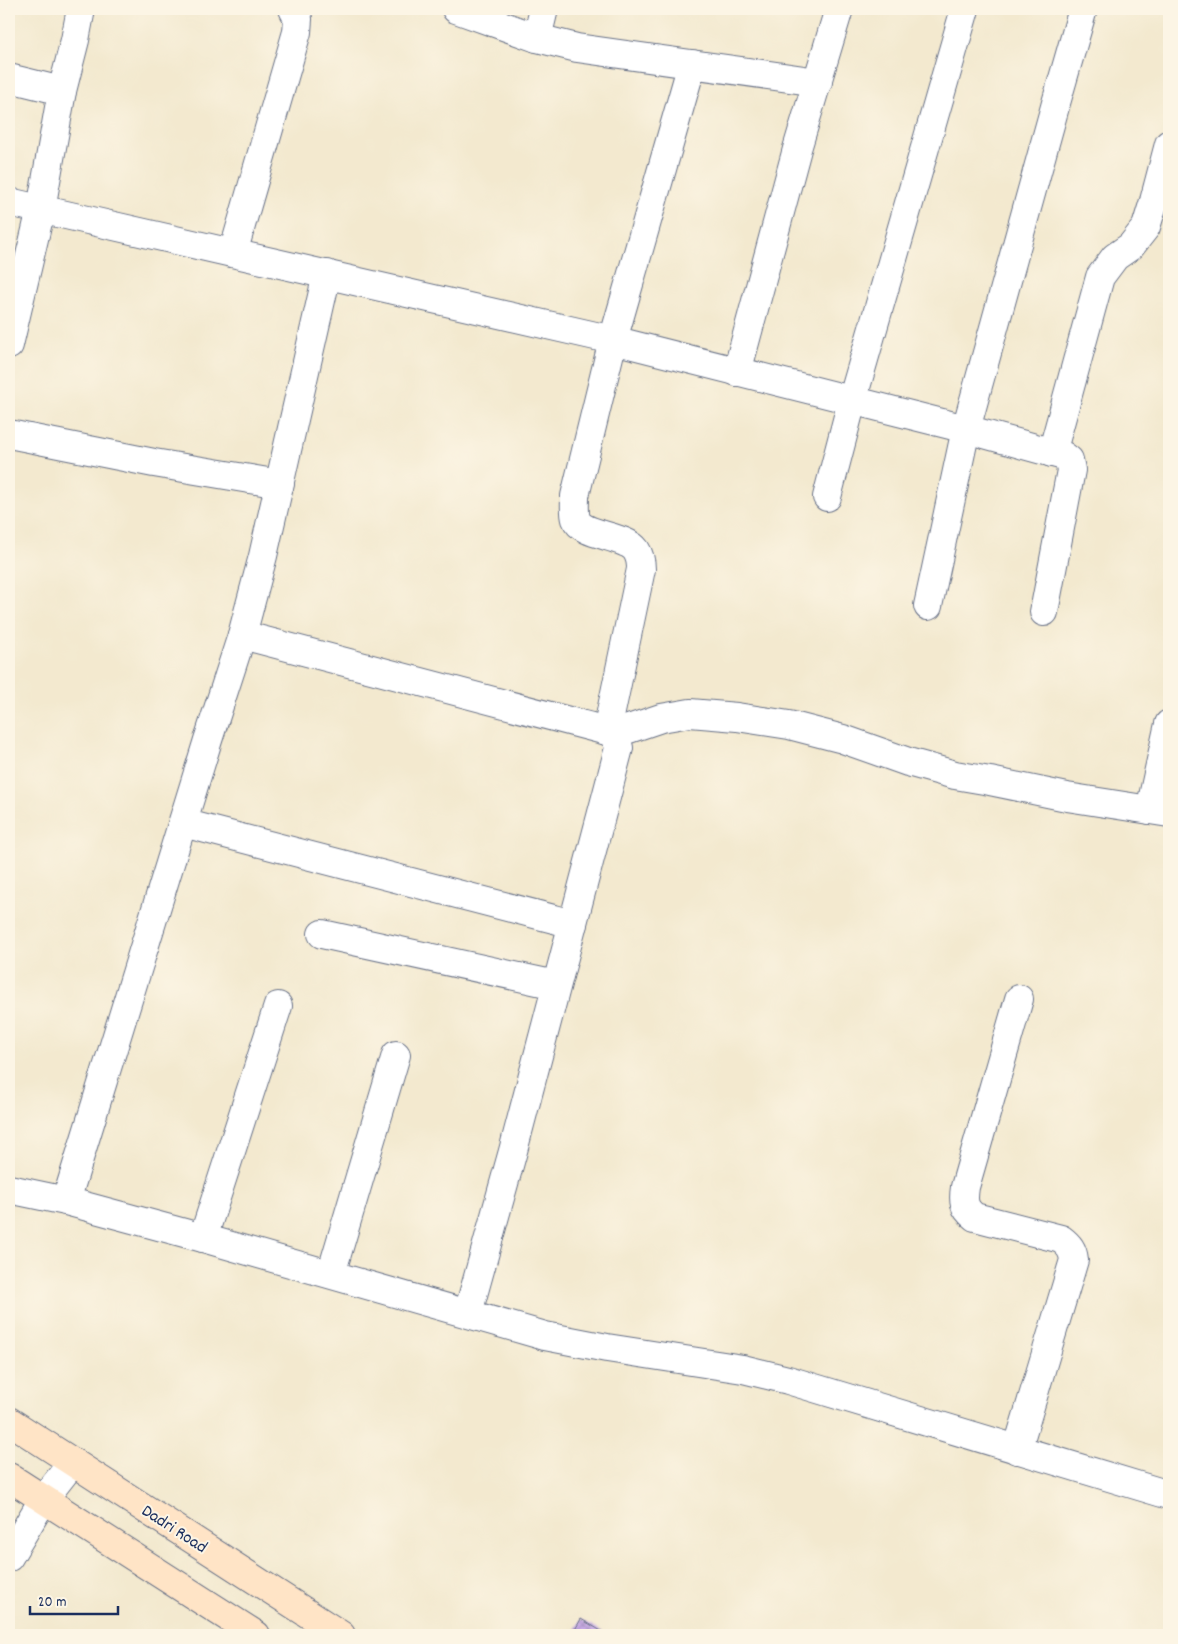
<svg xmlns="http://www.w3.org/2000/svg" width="1178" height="1644" font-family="Dekko,sans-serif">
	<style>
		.building { fill: url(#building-cross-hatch) }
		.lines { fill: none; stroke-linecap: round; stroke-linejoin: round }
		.street-casing { stroke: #677086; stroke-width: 30 }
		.secondary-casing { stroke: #677086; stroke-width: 30 }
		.street { stroke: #fff; stroke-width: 28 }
		.secondary { stroke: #ffe4c6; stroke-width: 28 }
		.labels { text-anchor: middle; stroke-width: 4; stroke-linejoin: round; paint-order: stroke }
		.street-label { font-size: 18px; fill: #1b2f5e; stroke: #fcf5e5 }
	</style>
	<defs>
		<pattern id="building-cross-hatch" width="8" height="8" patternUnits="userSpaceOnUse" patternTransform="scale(1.25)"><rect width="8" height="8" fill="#c5a4e8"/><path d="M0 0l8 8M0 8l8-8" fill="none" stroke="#9f86bf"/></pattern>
	</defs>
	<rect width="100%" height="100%" fill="#fcf5e5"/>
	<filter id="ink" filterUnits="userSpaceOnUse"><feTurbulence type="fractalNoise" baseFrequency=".02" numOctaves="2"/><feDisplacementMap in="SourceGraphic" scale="10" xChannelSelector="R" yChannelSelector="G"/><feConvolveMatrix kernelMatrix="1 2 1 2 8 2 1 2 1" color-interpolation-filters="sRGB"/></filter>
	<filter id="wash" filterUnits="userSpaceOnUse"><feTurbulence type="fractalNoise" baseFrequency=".0096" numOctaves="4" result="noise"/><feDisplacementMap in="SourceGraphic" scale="20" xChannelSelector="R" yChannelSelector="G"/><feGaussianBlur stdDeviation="1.12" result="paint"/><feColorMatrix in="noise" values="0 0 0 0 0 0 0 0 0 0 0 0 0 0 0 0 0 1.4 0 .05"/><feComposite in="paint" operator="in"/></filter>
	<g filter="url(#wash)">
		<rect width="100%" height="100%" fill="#f3e9cf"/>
		<g id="blocks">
			<path class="building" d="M 581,1619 L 608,1635 L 572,1635 Z"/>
		</g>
	</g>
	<g filter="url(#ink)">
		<use href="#blocks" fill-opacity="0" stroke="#677086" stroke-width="1"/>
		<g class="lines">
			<g class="street-casing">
				<g id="street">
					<path d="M 456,9 L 537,38 L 577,48 L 818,82"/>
					<path d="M 537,38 L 544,9"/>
					<path d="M 9,78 L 62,91"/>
					<path d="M 9,202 L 613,340 L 966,429 L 1064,456 L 1069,460 L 1071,470 L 1044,612"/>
					<path d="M 233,253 L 297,32 L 298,19 L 293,9"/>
					<path d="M 9,345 L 41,209 L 62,91 L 75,40 L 81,9"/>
					<path d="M 737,372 L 797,149 L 839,9"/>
					<path d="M 9,434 L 154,463 L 280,484"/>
					<path d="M 1052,453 L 1100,277 L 1115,257 L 1131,246 L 1146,227 L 1154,201 L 1169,144"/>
					<path d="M 827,497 L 852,401 L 965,9"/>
					<path d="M 928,606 L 966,429 L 1056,103 L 1083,9"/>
					<path d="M 242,635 L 607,731 C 615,735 617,739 619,748 L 513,1151 L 468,1313"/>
					<path d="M 607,731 L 641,569 C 641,562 640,556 636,550 C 625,535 582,536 576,519 C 574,512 575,504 575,496 L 613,340 L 692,64"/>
					<path d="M 614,734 L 661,718 L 690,713 L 737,717 L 789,725 L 843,739 L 908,762 L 955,775 L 990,781 L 1067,797 L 1169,813"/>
					<path d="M 1150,810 L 1169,724"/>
					<path d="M 183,823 L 573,924"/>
					<path d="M 322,934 L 556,985"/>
					<path d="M 9,1189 L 66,1201 L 203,1238 L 545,1336 L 607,1348 L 743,1369 L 788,1380 L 1169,1495"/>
					<path d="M 66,1201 L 208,740 L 242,635 L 263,556 L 327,274"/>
					<path d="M 203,1238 L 278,1006"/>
					<path d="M 331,1274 L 396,1055"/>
					<path d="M 1017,1450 L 1074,1260 C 1073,1250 1069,1245 1061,1239 L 975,1217 C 963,1208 963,1201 965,1187 L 1019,999"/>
					<path d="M 9,1557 L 43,1500 L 72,1463"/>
				</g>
			</g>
			<g class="secondary-casing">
				<g id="secondary">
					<path d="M 9,1421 L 341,1635"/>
					<path d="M 9,1477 L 256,1635"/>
				</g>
			</g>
			<use href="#street" class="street"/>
			<use href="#secondary" class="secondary"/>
		</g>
	</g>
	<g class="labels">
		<g class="street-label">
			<text transform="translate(175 1528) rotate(33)" y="6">Dadri Road</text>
		</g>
	</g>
	<rect width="1178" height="1644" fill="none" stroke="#fcf5e5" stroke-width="30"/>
	<path d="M30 1606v8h88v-8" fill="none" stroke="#1b2f5e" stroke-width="2.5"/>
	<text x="38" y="1606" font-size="15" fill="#1b2f5e" stroke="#fcf5e5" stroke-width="4" paint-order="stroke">20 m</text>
</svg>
